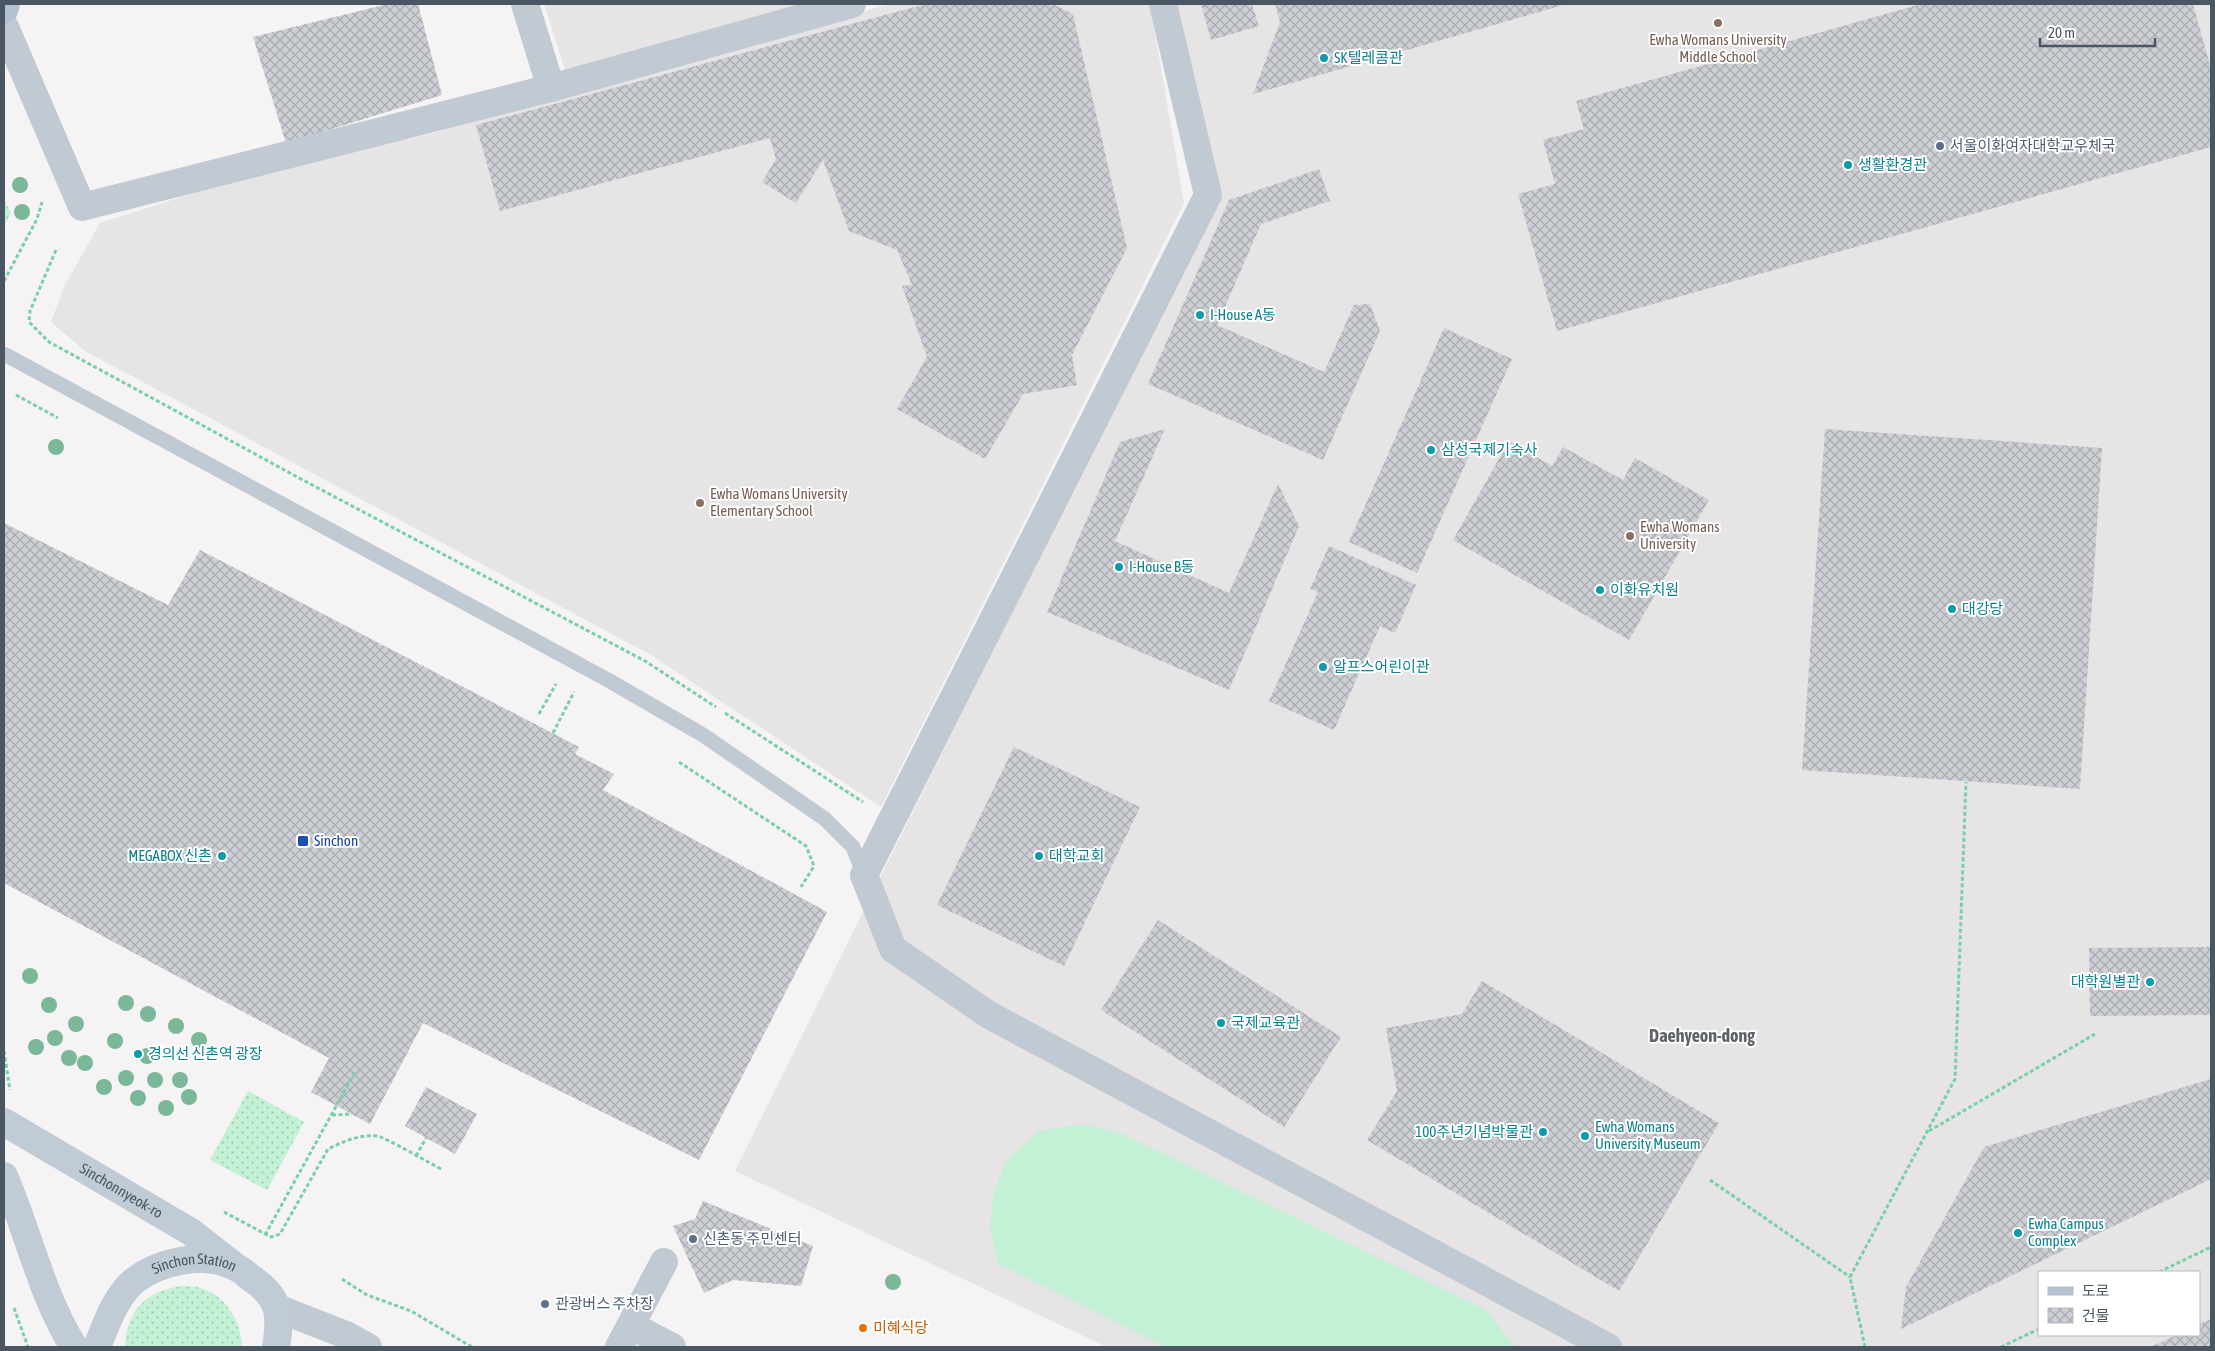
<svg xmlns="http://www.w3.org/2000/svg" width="2215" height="1351" font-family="'Asap Condensed','Noto Sans KR',sans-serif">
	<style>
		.education { fill: #e6e4e5; fill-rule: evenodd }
		.grass { fill: url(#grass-dots) }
		.pitch { fill: #c3f1d5 }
		.building { fill: url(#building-cross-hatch) }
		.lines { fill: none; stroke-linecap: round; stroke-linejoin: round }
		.path { stroke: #7ad0a6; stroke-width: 3; stroke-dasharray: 4 2.5; stroke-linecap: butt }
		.service { stroke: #c1cad2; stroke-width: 15 }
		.minor { stroke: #c1cad2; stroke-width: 28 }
		.tertiary { stroke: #c1cad2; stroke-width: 28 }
		.secondary { stroke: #c1cbd6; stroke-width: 28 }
		.primary { stroke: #b3c2d1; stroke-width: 28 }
		.tree { fill: #7bb799 }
		.education-dot { fill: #8d6e63; stroke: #fff; stroke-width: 2 }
		.culture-dot { fill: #0f9aa8; stroke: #fff; stroke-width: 2 }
		.service-dot { fill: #5c6f8a; stroke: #fff; stroke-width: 2 }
		.transit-dot { fill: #1a4fb4; stroke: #fff; stroke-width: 2 }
		.food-dot { fill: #e8710a; stroke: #fff; stroke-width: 2 }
		.labels { text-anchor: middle; stroke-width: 4; stroke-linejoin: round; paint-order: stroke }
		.education-label { font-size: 15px; fill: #785e54; stroke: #fff; text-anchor: start }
		.culture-label { font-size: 15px; fill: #0d838f; stroke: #fff; text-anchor: start }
		.service-label { font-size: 15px; fill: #4e5e75; stroke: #fff; text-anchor: start }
		.transit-label { font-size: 15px; fill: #164399; stroke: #fff; text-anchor: start }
		.street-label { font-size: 15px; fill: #4a5661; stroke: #fff }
		.food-label { font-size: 15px; fill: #c56008; stroke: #fff; text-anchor: start }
		.quarter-label { font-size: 18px; font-weight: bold; fill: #5f6368; stroke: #fff }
	</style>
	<defs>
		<pattern id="grass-dots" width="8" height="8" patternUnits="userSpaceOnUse" patternTransform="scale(1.25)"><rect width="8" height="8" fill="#c3f1d5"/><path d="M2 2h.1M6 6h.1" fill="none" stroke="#a0c6b0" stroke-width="1.8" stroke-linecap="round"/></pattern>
		<pattern id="building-cross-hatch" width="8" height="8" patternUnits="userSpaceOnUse" patternTransform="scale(1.25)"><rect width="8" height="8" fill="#cdcfd5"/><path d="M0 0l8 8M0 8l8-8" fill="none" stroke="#a8abb0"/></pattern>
	</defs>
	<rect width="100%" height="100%" fill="#f5f3f3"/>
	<g class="education">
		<path d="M 544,4 L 817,4 L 566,73 Z"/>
		<path d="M 889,4 L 1150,4 L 1184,203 L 881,807 L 651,655 L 85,351 L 51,322 L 65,285 L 100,223 L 265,170 L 430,134 Z"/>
		<path d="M 1175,4 L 2211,4 L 2211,1347 L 1107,1347 L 735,1171 L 1218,195 ZM 2039,1272 L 2199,1272 L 2199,1335 L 2039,1335 Z"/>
	</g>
	<g class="grass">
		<path d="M 4,199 L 11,214 L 4,225 Z"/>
		<path d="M 248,1091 L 304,1122 L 267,1190 L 210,1160 Z"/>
		<path d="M 181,1286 C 187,1286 194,1286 200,1288 C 226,1295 241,1321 242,1347 L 125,1347 C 127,1310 145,1292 181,1286 Z"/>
	</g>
	<path class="pitch" d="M 1083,1124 L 1122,1134 L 1486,1310 L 1515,1347 L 1167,1347 L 998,1264 L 990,1229 L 994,1191 L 1007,1160 L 1039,1131 Z"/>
	<g class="building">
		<path d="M 388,4 L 418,4 L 442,95 L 286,143 L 253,37 Z"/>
		<path d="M 926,4 L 1053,4 L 1073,14 L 1127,248 L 1072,355 L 1077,385 L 1023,394 L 985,459 L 897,409 L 927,357 L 902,286 L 912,285 L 897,250 L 849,231 L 823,160 L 796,203 L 762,182 L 776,159 L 770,138 L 500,211 L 476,125 Z"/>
		<path d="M 1201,4 L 1252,4 L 1259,26 L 1211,40 Z"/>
		<path d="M 1275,4 L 1567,4 L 1253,94 L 1280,22 Z"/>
		<path d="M 1921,4 L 2193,4 L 2211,69 L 2211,147 L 1557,331 L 1518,194 L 1555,184 L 1543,140 L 1584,129 L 1576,101 Z"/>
		<path d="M 1319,169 L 1330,201 L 1261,224 L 1217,325 L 1324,372 L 1354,305 L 1370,304 L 1380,331 L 1323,460 L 1148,384 L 1229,200 Z"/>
		<path d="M 1444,328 L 1512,359 L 1417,573 L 1349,542 Z"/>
		<path d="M 1165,429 L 1115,541 L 1229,593 L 1278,484 L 1299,526 L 1229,690 L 1047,612 L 1120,442 Z"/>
		<path d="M 1825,429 L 2102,448 L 2080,789 L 1802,770 Z"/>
		<path d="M 1509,441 L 1552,466 L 1563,447 L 1623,480 L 1635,458 L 1709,500 L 1629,640 L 1453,540 Z"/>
		<path d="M 4,523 L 168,605 L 200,550 L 579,747 L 575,754 L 614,774 L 603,790 L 827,912 L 699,1160 L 423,1023 L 370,1124 L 311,1092 L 329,1058 L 4,883 Z"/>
		<path d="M 1329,546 L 1416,585 L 1395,633 L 1380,626 L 1334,730 L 1269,701 L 1318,592 L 1310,589 Z"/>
		<path d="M 1014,747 L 1140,807 L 1064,966 L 937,905 Z"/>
		<path d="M 1158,920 L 1341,1037 L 1284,1127 L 1101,1010 Z"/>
		<path d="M 2211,947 L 2211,1015 L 2090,1016 L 2089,948 Z"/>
		<path d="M 1482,981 L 1719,1123 L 1619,1291 L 1367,1140 L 1397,1091 L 1386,1028 L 1462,1014 Z"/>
		<path d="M 2211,1079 L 2211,1179 L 1901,1329 L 1906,1287 L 1984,1147 Z"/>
		<path d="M 426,1087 L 477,1114 L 455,1154 L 405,1126 Z"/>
		<path d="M 703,1201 L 813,1246 L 801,1286 L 733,1280 L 704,1293 L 673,1226 L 695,1219 Z"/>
		<path d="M 2211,1319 L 2211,1347 L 2150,1347 L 2177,1335 L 2199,1335 L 2199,1324 Z"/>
	</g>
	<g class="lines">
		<g class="path">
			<path d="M 56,250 L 30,311 L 29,322 L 49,342 L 301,479 L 645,661 L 716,707"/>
			<path d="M 4,281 L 37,219 L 42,202"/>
			<path d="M 16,395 L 58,418"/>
			<path d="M 725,713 L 863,802"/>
			<path d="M 539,714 L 556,684"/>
			<path d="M 553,733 L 574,692"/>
			<path d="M 679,762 L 806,846 L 814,866 L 801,887"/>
			<path d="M 4,1051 L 10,1090"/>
			<path d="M 332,1115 L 352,1114"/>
			<path d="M 1929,1131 L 2095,1034"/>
			<path d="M 416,1156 L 426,1138"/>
			<path d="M 1710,1180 L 1850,1277"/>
			<path d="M 224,1212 L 271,1237 L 280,1234 L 328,1149 C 342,1142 360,1134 377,1136 C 385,1137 431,1164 443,1170"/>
			<path d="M 265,1235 L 355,1072"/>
			<path d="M 2159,1272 L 2211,1247"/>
			<path d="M 342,1279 L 367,1295 L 411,1311 L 472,1347"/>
			<path d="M 14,1308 L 28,1347"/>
			<path d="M 1865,1347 L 1850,1277 L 1955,1079 L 1966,782"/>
			<path d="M 2001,1347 L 2039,1329"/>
		</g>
		<path class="service" d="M 4,354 L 608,680 L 703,735 L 825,819 L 853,847 L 864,875"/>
		<g class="minor">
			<path d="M 525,4 L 551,88"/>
			<path d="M 1163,4 L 1208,195 L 864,875 L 893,949 L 989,1015 L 1608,1347"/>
			<path d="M 5,27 L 82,207 L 551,88 L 852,4"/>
			<path d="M 632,1326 L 672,1347"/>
			<path d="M 619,1347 L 664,1262"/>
		</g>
		<path class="tertiary" d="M 277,1308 L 346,1335 L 368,1347"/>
		<g class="secondary">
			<path id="s1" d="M 4,1122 L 191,1232 L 232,1264"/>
			<path d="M 4,1176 C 28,1231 42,1297 74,1347"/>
			<path id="s2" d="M 97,1347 C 106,1325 115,1297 134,1281 C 160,1261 205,1251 235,1267 C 241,1269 246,1274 251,1278 C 263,1286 273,1295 277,1309 C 280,1322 278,1335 276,1347"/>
		</g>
		<path class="primary" d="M 4,10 L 6,4"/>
	</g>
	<g class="tree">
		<circle cx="20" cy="185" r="8"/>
		<circle cx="22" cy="212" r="8"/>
		<circle cx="56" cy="447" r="8"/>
		<circle cx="30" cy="976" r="8"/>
		<circle cx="126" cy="1003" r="8"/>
		<circle cx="49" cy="1005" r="8"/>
		<circle cx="148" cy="1014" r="8"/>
		<circle cx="76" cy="1024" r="8"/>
		<circle cx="176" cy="1026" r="8"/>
		<circle cx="55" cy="1038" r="8"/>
		<circle cx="199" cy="1040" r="8"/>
		<circle cx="115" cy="1041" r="8"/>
		<circle cx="36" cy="1047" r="8"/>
		<circle cx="147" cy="1056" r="8"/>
		<circle cx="69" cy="1058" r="8"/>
		<circle cx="85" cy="1063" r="8"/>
		<circle cx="126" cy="1078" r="8"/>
		<circle cx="155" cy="1080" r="8"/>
		<circle cx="180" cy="1080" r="8"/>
		<circle cx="104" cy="1087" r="8"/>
		<circle cx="189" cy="1097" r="8"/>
		<circle cx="138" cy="1098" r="8"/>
		<circle cx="166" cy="1108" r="8"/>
		<circle cx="893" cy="1282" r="8"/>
	</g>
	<g class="education-dot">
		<circle cx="1718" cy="23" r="5"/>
		<circle cx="700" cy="503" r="5"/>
		<circle cx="1630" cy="536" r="5"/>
	</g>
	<g class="culture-dot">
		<circle cx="1324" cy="58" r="5"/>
		<circle cx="1848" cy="165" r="5"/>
		<circle cx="1200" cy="315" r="5"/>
		<circle cx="1431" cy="450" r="5"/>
		<circle cx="1119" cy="567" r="5"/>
		<circle cx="1600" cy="590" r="5"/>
		<circle cx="1952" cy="609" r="5"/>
		<circle cx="1323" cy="667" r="5"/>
		<circle cx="222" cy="856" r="5"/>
		<circle cx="1039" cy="856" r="5"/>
		<circle cx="2150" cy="982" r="5"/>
		<circle cx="1221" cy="1023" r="5"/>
		<circle cx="138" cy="1054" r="5"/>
		<circle cx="1543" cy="1132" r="5"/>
		<circle cx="1585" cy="1136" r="5"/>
		<circle cx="2018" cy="1233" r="5"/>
	</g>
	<g class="service-dot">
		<circle cx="1940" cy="146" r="5"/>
		<circle cx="693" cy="1239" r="5"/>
		<circle cx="545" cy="1304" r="5"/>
	</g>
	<rect class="transit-dot" x="297" y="835" width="12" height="12" rx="2.5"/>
	<circle class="food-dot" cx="863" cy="1328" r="5"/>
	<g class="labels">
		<g class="education-label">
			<text x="1718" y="45" text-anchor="middle">Ewha Womans University<tspan x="1718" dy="17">Middle School</tspan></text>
			<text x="710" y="499">Ewha Womans University<tspan x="710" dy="17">Elementary School</tspan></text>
			<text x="1640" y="532">Ewha Womans<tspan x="1640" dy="17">University</tspan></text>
		</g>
		<g class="culture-label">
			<text x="1334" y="63">SK텔레콤관</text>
			<text x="1858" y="170">생활환경관</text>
			<text x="1210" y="320">I-House A동</text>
			<text x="1441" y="455">삼성국제기숙사</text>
			<text x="1129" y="572">I-House B동</text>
			<text x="1610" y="595">이화유치원</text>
			<text x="1962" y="614">대강당</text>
			<text x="1333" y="672">알프스어린이관</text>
			<text x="212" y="861" text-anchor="end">MEGABOX 신촌</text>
			<text x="1049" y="861">대학교회</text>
			<text x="2140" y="987" text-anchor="end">대학원별관</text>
			<text x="1231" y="1028">국제교육관</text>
			<text x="148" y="1059">경의선 신촌역 광장</text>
			<text x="1595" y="1132">Ewha Womans<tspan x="1595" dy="17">University Museum</tspan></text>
			<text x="1533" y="1137" text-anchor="end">100주년기념박물관</text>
			<text x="2028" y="1229">Ewha Campus<tspan x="2028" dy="17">Complex</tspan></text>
		</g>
		<g class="service-label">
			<text x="1950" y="151">서울이화여자대학교우체국</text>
			<text x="703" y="1244">신촌동 주민센터</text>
			<text x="555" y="1309">관광버스 주차장</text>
		</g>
		<g class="transit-label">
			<text x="314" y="846">Sinchon</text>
		</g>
		<g class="street-label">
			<text dy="5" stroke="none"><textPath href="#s1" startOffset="136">Sinchonnyeok-ro</textPath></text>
			<text dy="5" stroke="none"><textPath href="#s2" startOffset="141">Sinchon Station</textPath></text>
		</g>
		<g class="food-label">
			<text x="873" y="1333">미혜식당</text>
		</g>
		<g class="quarter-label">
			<text x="1702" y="1042">Daehyeon-dong</text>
		</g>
	</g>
	<rect width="2215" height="1351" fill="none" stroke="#4a5661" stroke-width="10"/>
	<rect x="2038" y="1271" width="162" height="65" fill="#ffffff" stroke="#b7bbc0"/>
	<rect x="2048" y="1287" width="25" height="8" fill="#b3c2d1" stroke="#b7bbc0"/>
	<text x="2082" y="1296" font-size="15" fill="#4a5661">도로</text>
	<rect x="2048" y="1308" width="25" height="15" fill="url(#building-cross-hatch)" stroke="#b7bbc0"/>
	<text x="2082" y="1321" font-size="15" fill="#4a5661">건물</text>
	<path d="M2040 38v8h115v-8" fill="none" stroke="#4a5661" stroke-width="2.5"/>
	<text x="2048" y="38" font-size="15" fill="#4a5661" stroke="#ffffff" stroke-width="4" paint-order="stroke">20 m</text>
</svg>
